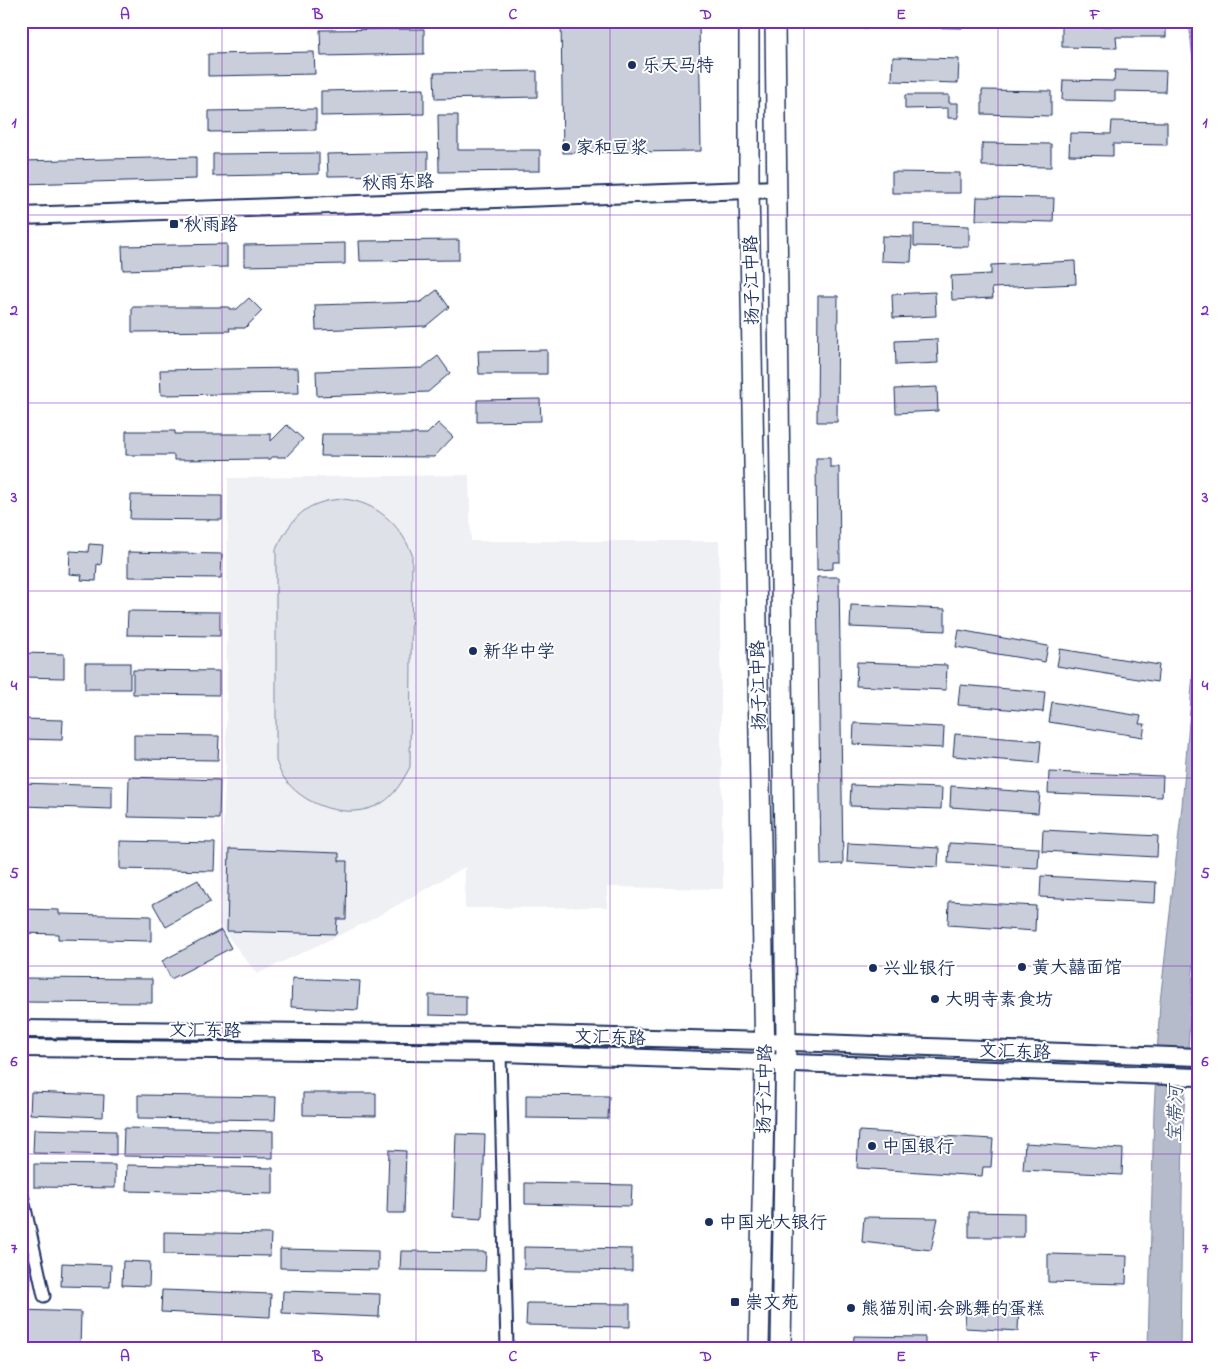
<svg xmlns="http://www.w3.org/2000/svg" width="1219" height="1369" font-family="'Indie Flower','LXGW WenKai TC',sans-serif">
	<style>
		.built { fill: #eff0f4 }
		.green { fill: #dee1e7; stroke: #7c88a2 }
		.water { fill: #b5bbca; stroke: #77839f }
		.building { fill: #caceda; stroke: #1b2f5e }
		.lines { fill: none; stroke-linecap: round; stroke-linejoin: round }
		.street-casing { stroke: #1b2f5e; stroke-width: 15 }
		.secondary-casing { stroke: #1b2f5e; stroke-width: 20 }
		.primary-casing { stroke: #1b2f5e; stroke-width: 22 }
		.street { stroke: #fff; stroke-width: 11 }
		.secondary { stroke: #fff; stroke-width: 16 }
		.primary { stroke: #fff; stroke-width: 19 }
		.grid { fill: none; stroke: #7b2cbf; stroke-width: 1; stroke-opacity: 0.55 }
		.poi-dot { fill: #1b2f5e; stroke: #fff; stroke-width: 2 }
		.labels { text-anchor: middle; stroke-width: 4; stroke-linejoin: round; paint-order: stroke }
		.poi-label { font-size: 18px; fill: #1b2f5e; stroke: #fff; text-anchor: start }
		.street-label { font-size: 18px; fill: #1b2f5e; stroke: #fff }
		.water-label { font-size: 19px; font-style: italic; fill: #49597e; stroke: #fff }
		.neatline { fill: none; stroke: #7b2cbf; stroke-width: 2 }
		.grid-label { font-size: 16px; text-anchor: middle; font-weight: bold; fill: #7b2cbf }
	</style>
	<rect width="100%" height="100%" fill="#fff"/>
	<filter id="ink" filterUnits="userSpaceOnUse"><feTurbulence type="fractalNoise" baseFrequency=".02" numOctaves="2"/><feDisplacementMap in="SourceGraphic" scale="10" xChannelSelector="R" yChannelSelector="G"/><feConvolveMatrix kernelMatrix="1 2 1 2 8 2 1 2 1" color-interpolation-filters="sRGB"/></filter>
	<g filter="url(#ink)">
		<path class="built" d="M 469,475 L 471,541 L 719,541 L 723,889 L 607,887 L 607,907 L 465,908 L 465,867 L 369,921 L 257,974 L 219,925 L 226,761 L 228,478 Z"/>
		<path class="green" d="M 343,499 C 376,502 400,524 412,554 L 410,767 C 403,780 395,795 382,803 C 349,822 301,806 282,775 C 279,771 278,765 276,761 L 276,549 C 293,517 305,501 343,499 Z"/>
		<g class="water">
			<path d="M 1189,21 L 1198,21 L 1198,111 Z"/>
			<path d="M 1198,614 L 1198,897 L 1183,1125 L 1180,1348 L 1148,1348 L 1154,1110 L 1160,1002 L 1182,806 Z"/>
		</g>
		<g class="building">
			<path d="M 561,21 L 699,21 L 701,151 L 563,153 Z"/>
			<rect x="837" y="21" width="49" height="7"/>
			<path d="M 896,21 L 962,21 L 962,28 L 896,27 Z"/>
			<path d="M 1113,21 L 1166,21 L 1166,37 L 1116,37 L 1117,48 L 1062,47 L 1062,26 L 1113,26 Z"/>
			<path d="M 424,29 L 424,54 L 321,56 L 320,30 Z"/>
			<path d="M 314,52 L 315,74 L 208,76 L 208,54 Z"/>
			<path d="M 893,57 L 959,59 L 958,83 L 892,81 Z"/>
			<path d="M 1115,70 L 1166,71 L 1165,92 L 1115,91 L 1115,101 L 1062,100 L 1063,80 L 1114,81 Z"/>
			<path d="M 537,71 L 537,97 L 435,99 L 434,73 Z"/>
			<path d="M 424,89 L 424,114 L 321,116 L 321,91 Z"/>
			<path d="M 982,90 L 1051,91 L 1051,116 L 982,114 Z"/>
			<path d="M 905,95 L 949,95 L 949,103 L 958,103 L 958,118 L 948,118 L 948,108 L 905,109 Z"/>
			<path d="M 316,109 L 316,130 L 209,132 L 209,111 Z"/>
			<path d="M 438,115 L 458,115 L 458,150 L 540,150 L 540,171 L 439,172 Z"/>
			<path d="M 1112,121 L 1167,122 L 1167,145 L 1113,144 L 1113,156 L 1069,155 L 1070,133 L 1111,134 Z"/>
			<path d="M 982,143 L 1051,144 L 1051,167 L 982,166 Z"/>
			<path d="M 428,152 L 428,175 L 328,176 L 327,154 Z"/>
			<path d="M 319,153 L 319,174 L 213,176 L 213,154 Z"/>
			<path d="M 196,157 L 196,179 L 21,184 L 21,161 Z"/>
			<path d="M 892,172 L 960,173 L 960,193 L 892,193 Z"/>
			<path d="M 977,197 L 1054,198 L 1053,222 L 976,220 Z"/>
			<path d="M 914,224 L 969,226 L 969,247 L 914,246 Z"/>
			<path d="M 882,236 L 912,237 L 911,262 L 881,261 Z"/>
			<path d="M 459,240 L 459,260 L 360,261 L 359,241 Z"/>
			<path d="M 345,243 L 345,264 L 244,266 L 244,245 Z"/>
			<path d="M 227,244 L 227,267 L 123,270 L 122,246 Z"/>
			<path d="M 1075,261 L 1076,284 L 992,288 L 993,298 L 952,300 L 951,276 L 991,274 L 991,265 Z"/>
			<path d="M 437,290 L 449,307 L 426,326 L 316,330 L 315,305 L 421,302 Z"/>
			<path d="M 935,292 L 936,316 L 893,318 L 892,294 Z"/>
			<path d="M 818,296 L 838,296 L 837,422 L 817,422 Z"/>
			<path d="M 249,298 L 262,311 L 245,328 L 229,328 L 230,331 L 132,332 L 132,307 L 229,307 L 229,309 L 237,309 Z"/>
			<path d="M 937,339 L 938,363 L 896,365 L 895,341 Z"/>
			<path d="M 547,350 L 547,374 L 479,374 L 478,351 Z"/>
			<path d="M 438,356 L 450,373 L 428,392 L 317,396 L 316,371 L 422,368 Z"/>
			<path d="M 298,368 L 299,393 L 161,395 L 160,370 Z"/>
			<path d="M 937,387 L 938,411 L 896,413 L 895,389 Z"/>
			<path d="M 540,399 L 541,421 L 477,422 L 477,400 Z"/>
			<path d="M 438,423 L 453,437 L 434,457 L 321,456 L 322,434 L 427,434 Z"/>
			<path d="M 287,425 L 303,439 L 286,457 L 271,457 L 271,459 L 174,460 L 174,455 L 126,455 L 126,431 L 175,431 L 175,434 L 271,434 L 271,441 Z"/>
			<path d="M 816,458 L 830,458 L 830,467 L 839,467 L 840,562 L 833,562 L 833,569 L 817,570 Z"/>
			<path d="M 131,495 L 222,496 L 222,520 L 130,519 Z"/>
			<path d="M 89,544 L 103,545 L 101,565 L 97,564 L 96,581 L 81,580 L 82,575 L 69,574 L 70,551 L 88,552 Z"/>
			<path d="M 128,552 L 222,554 L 221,578 L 128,577 Z"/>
			<path d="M 817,577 L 839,577 L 843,864 L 821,865 Z"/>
			<path d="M 851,605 L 945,609 L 945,631 L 850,627 Z"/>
			<path d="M 128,611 L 220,612 L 220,636 L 127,635 Z"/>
			<path d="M 959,630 L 1048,646 L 1045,662 L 956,647 Z"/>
			<path d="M 1060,649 L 1159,665 L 1157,682 L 1057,666 Z"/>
			<path d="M 21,653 L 64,654 L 64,678 L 21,677 Z"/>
			<path d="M 857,662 L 947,665 L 946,690 L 856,686 Z"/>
			<rect x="85" y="663" width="45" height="26"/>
			<path d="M 133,670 L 219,671 L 219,695 L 133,694 Z"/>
			<path d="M 960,685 L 1045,692 L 1043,712 L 958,705 Z"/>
			<path d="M 1052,702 L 1141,716 L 1139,724 L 1145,724 L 1143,737 L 1049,722 Z"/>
			<path d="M 21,719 L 63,720 L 62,740 L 21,739 Z"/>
			<path d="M 854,723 L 944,727 L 943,748 L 853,744 Z"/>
			<path d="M 955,734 L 1041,741 L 1039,763 L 953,756 Z"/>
			<path d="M 134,735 L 219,736 L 218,760 L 134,759 Z"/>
			<path d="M 1049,772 L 1163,776 L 1162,797 L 1048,793 Z"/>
			<path d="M 129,777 L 220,780 L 219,819 L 128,817 Z"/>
			<path d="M 21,783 L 112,786 L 112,809 L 21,806 Z"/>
			<path d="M 851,785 L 942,788 L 941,809 L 850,806 Z"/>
			<path d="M 951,786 L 1040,793 L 1038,813 L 950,807 Z"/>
			<path d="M 1043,830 L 1158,836 L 1157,857 L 1042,851 Z"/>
			<path d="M 120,841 L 215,843 L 214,871 L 120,869 Z"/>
			<path d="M 848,843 L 939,848 L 938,867 L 847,862 Z"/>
			<path d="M 949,843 L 1039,848 L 1038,868 L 948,863 Z"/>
			<path d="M 229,849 L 339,853 L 339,861 L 347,861 L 346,919 L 337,919 L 336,934 L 227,931 Z"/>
			<path d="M 1041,876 L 1156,882 L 1155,903 L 1040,897 Z"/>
			<path d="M 198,880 L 210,902 L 166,927 L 153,904 Z"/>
			<path d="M 949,901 L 1036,906 L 1035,931 L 948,925 Z"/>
			<path d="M 21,909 L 59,910 L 59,914 L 151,916 L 151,941 L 58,939 L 58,934 L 21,933 Z"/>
			<path d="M 221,930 L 231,948 L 171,979 L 162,961 Z"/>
			<path d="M 21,978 L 152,979 L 152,1003 L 21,1002 Z"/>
			<path d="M 292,978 L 360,981 L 358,1010 L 291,1007 Z"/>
			<path d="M 429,995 L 466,996 L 466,1016 L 429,1015 Z"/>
			<path d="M 31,1092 L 104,1095 L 103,1117 L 30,1114 Z"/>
			<path d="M 303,1093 L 376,1093 L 376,1116 L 303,1115 Z"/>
			<path d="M 138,1095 L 276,1097 L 275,1120 L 138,1118 Z"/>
			<path d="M 526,1095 L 609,1096 L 608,1119 L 526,1118 Z"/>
			<path d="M 124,1128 L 273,1131 L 273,1158 L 123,1156 Z"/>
			<path d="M 34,1129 L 116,1131 L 116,1155 L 33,1153 Z"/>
			<path d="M 859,1131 L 993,1139 L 991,1167 L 983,1167 L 982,1176 L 857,1168 Z"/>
			<path d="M 456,1134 L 485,1135 L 482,1219 L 453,1217 Z"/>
			<path d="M 1025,1143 L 1123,1149 L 1122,1175 L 1023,1170 Z"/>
			<path d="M 389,1150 L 406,1151 L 404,1213 L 387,1213 Z"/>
			<path d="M 34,1164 L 115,1165 L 115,1188 L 34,1187 Z"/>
			<path d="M 127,1165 L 273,1168 L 273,1194 L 126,1191 Z"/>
			<path d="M 525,1183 L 632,1185 L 631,1206 L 525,1204 Z"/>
			<path d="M 969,1212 L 1024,1213 L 1024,1237 L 969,1237 Z"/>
			<path d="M 864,1217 L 938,1218 L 931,1250 L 862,1242 Z"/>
			<rect x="21" y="1232" width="4" height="25"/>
			<path d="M 164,1232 L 271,1234 L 270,1256 L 164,1254 Z"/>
			<path d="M 524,1247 L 632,1249 L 632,1271 L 524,1269 Z"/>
			<path d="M 280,1249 L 378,1251 L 378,1270 L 280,1268 Z"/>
			<path d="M 401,1251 L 486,1252 L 485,1271 L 400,1270 Z"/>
			<path d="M 1048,1254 L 1127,1256 L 1126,1284 L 1048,1282 Z"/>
			<path d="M 123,1261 L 150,1262 L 149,1286 L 122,1285 Z"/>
			<path d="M 62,1263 L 111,1265 L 110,1287 L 61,1286 Z"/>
			<path d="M 21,1269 L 31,1269 L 30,1292 L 21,1292 Z"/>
			<path d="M 162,1290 L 271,1294 L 270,1317 L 161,1312 Z"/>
			<path d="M 283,1291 L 380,1294 L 379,1317 L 282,1313 Z"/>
			<path d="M 966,1302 L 1019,1305 L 1018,1331 L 965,1328 Z"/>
			<path d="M 527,1303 L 630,1304 L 630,1327 L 526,1325 Z"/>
			<path d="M 21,1310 L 81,1312 L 80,1348 L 21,1348 Z"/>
			<path d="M 854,1336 L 925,1337 L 925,1348 L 853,1348 Z"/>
		</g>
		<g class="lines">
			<g class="street-casing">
				<g id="street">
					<path d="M 500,1053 L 507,1348"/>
					<path d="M 21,1190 L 44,1296"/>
				</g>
			</g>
			<g class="secondary-casing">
				<g id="secondary">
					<path d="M 21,216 L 777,189"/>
					<path d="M 21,1029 L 501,1034 L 765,1041 L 1198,1057"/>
					<path d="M 21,1048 L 500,1053 L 1198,1077"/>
				</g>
			</g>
			<g class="primary-casing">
				<g id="primary">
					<path d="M 749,21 L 749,189 L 765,1061 L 759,1348"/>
					<path d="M 775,21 L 786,1041 L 781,1348"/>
				</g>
			</g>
			<use href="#street" class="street"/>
			<use href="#secondary" class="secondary"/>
			<use href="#primary" class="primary"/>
		</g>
	</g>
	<path class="grid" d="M 222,21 L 222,1348M 416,21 L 416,1348M 610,21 L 610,1348M 804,21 L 804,1348M 998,21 L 998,1348M 21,215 L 1198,215M 21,403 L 1198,403M 21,591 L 1198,591M 21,778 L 1198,778M 21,966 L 1198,966M 21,1154 L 1198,1154"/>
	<g class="poi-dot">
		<circle cx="632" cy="65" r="5"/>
		<circle cx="566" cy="147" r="5"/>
		<rect x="169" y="219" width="10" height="10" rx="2.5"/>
		<circle cx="473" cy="651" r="5"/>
		<circle cx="1022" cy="967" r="5"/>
		<circle cx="873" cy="968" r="5"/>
		<circle cx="935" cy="999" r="5"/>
		<circle cx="872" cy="1146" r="5"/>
		<circle cx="709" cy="1222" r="5"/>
		<rect x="730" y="1297" width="10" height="10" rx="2.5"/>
		<circle cx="851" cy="1308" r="5"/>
	</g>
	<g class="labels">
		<g class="poi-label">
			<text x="642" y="71">乐天马特</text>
			<text x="576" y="153">家和豆浆</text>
			<text x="184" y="230">秋雨路</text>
			<text x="483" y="657">新华中学</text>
			<text x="1032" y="973">黄大囍面馆</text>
			<text x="883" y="974">兴业银行</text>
			<text x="945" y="1005">大明寺素食坊</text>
			<text x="882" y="1152">中国银行</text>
			<text x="719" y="1228">中国光大银行</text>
			<text x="745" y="1308">崇文苑</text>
			<text x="861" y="1314">熊猫别闹·会跳舞的蛋糕</text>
		</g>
		<g class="street-label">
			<text transform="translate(398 182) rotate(-2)" y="6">秋雨东路</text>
			<text transform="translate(751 280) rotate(-91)" y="6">扬子江中路</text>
			<text transform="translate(758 685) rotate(-91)" y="6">扬子江中路</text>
			<text transform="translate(205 1030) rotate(1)" y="6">文汇东路</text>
			<text transform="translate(610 1037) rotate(2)" y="6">文汇东路</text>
			<text transform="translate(1015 1051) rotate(2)" y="6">文汇东路</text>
			<text transform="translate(764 1089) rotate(-89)" y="6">扬子江中路</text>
		</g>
		<g class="water-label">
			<text transform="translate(1174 1114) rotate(-88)" y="7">宝带河</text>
		</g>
	</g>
	<rect width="1219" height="1369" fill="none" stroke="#fff" stroke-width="55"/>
	<rect x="28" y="28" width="1164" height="1314" class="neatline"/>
	<g class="grid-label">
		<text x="125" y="19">A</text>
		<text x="318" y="19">B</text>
		<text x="513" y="19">C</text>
		<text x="706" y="19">D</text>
		<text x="901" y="19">E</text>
		<text x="1095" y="19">F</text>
		<text x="14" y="127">1</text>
		<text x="1205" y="127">1</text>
		<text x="14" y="315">2</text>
		<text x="1205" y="315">2</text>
		<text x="14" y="502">3</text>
		<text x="1205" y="502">3</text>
		<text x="14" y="690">4</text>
		<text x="1205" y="690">4</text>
		<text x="14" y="878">5</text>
		<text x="1205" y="878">5</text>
		<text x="14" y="1066">6</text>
		<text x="1205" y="1066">6</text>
		<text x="14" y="1253">7</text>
		<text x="1205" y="1253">7</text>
		<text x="125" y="1361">A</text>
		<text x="318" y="1361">B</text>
		<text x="513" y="1361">C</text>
		<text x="706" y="1361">D</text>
		<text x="901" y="1361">E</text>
		<text x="1095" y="1361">F</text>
	</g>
</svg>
